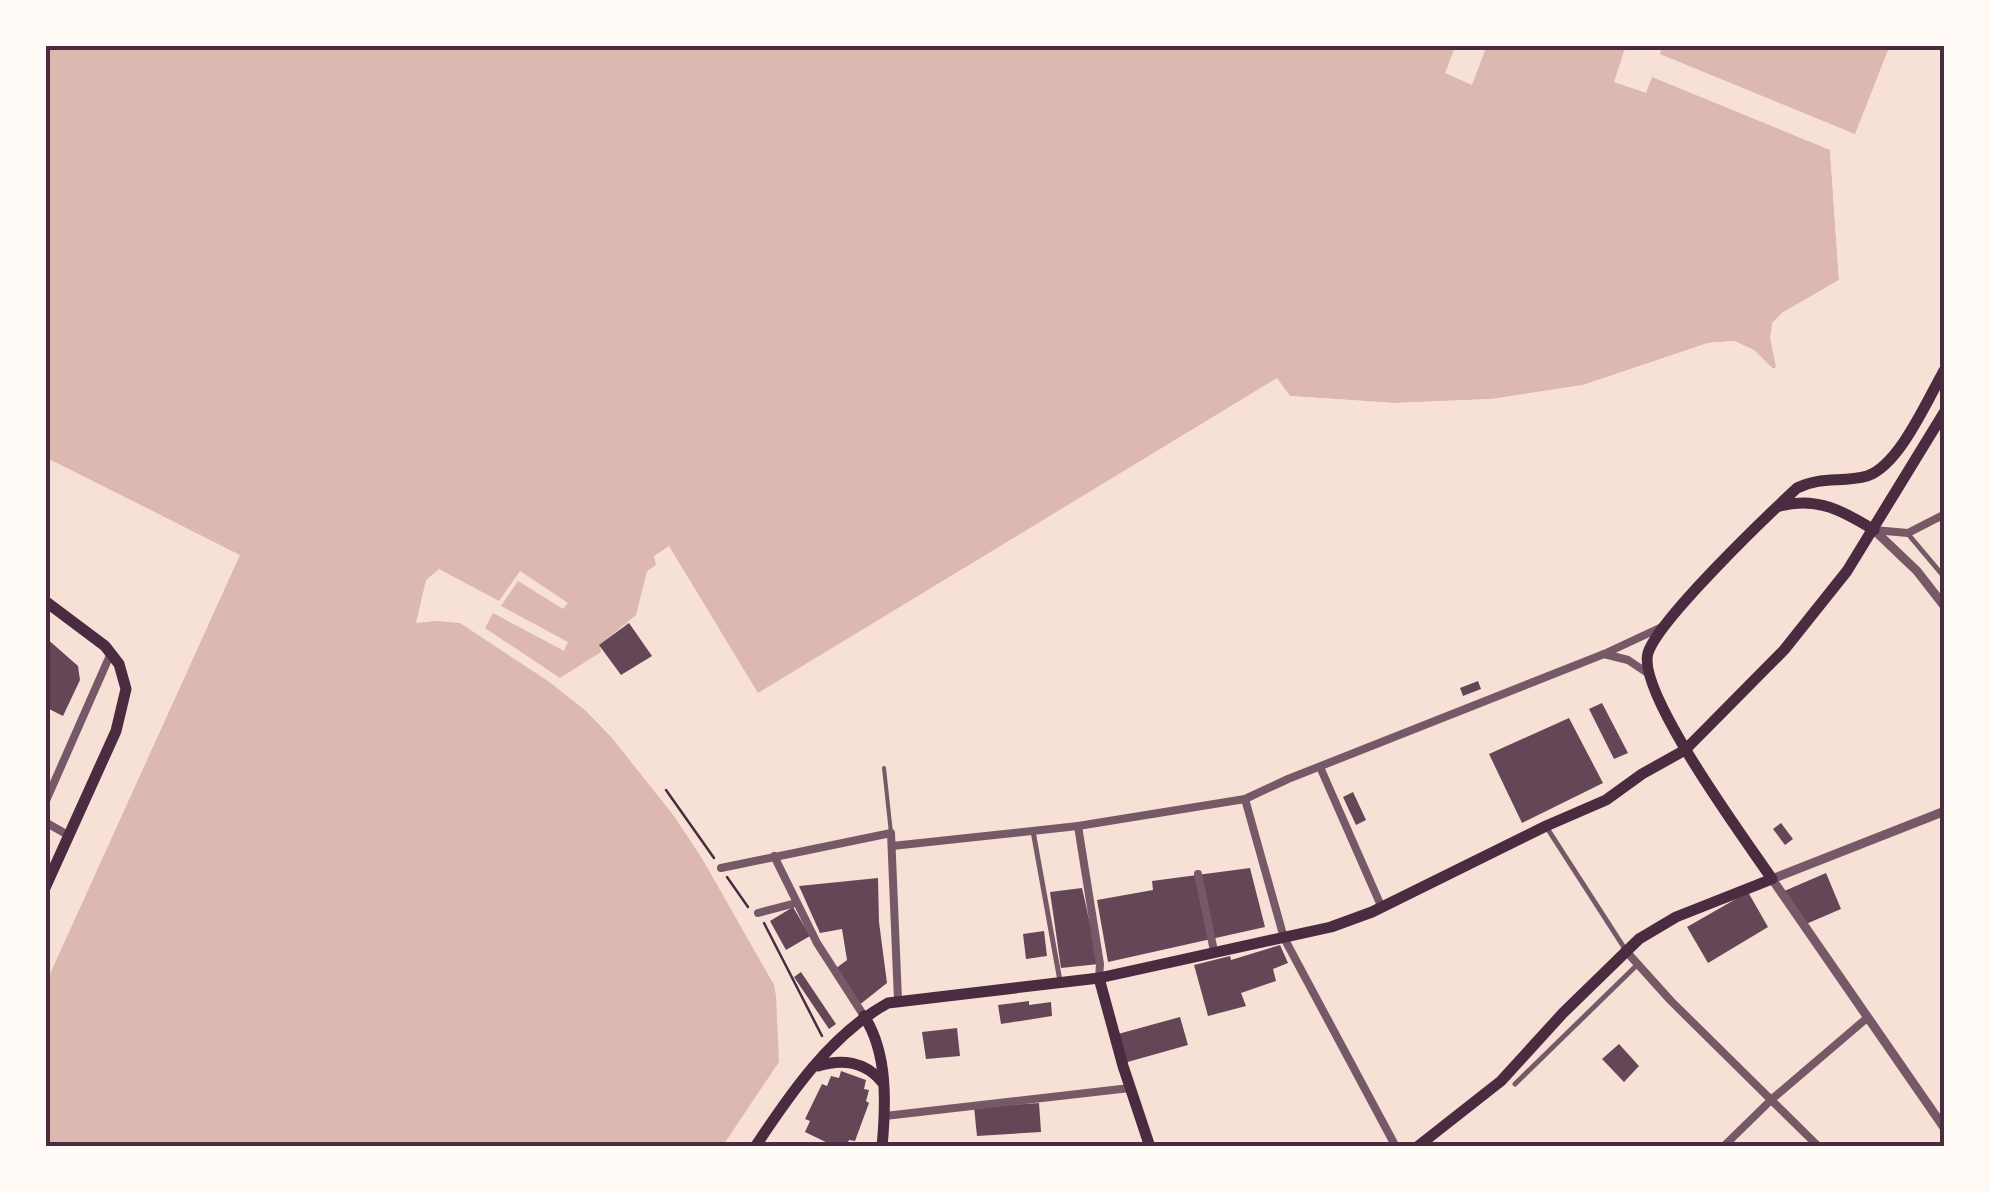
<svg xmlns="http://www.w3.org/2000/svg" width="1990" height="1192" font-family="Roboto,sans-serif">
	<style>
		.water { fill: #dcb8b0 }
		.pier { fill: #f7e1d7 }
		.building { fill: #644757 }
		.lines { fill: none; stroke-linecap: round; stroke-linejoin: round }
		.path { stroke: #4a2c40; stroke-width: 2.5 }
		.service { stroke: #755966; stroke-width: 4 }
		.pedestrian { stroke: #755966; stroke-width: 5 }
		.minor { stroke: #755966; stroke-width: 8 }
		.tertiary { stroke: #755966; stroke-width: 9 }
		.primary { stroke: #4a2c40; stroke-width: 11 }
		.neatline { fill: none; stroke: #4a2c40; stroke-width: 4 }
	</style>
	<rect width="100%" height="100%" fill="#f7e1d7"/>
	<g class="water">
		<path d="M 45,45 L 1456,45 L 1445,73 L 1472,85 L 1487,45 L 1626,45 L 1614,82 L 1646,93 L 1652,77 L 1830,150 L 1839,280 L 1782,313 L 1772,323 L 1776,367 L 1773,369 L 1754,350 L 1734,341 L 1708,343 L 1583,385 L 1492,399 L 1394,403 L 1290,396 L 1277,378 L 758,693 L 669,546 L 654,556 L 656,565 L 647,571 L 636,615 L 600,645 L 601,652 L 560,678 L 485,628 L 493,613 L 564,651 L 568,642 L 501,606 L 518,581 L 563,609 L 568,603 L 520,571 L 499,601 L 439,569 L 426,580 L 416,623 L 437,621 L 460,623 L 548,681 L 585,710 L 612,738 L 674,816 L 703,860 L 774,985 L 776,996 L 779,1062 L 722,1147 L 45,1147 L 45,985 L 240,555 L 45,457 Z"/>
		<path d="M 1663,45 L 1890,45 L 1855,134 L 1660,54 Z"/>
	</g>
	<g class="pier">
		<path d="M 1830,150 L 1835,153 L 1844,281 L 1785,317 L 1776,326 L 1775,337 L 1781,362 L 1776,367 L 1770,338 L 1772,324 L 1782,313 L 1839,280 Z"/>
		<path d="M 1734,341 L 1754,350 L 1773,369 L 1768,372 L 1751,355 L 1733,346 L 1709,348 L 1584,389 L 1493,404 L 1394,408 L 1336,406 L 1293,401 L 1290,396 L 1394,403 L 1492,399 L 1583,385 L 1708,343 Z"/>
	</g>
	<g class="building">
		<path d="M 629,623 L 652,656 L 621,675 L 599,645 Z"/>
		<path d="M 45,637 L 78,666 L 80,680 L 63,716 L 45,707 Z"/>
		<path d="M 1478,681 L 1481,689 L 1463,696 L 1460,688 Z"/>
		<path d="M 1602,703 L 1628,753 L 1614,759 L 1589,709 Z"/>
		<path d="M 1569,718 L 1603,783 L 1522,823 L 1489,754 Z"/>
		<path d="M 1353,792 L 1366,820 L 1356,825 L 1343,797 Z"/>
		<path d="M 1781,823 L 1793,839 L 1785,845 L 1773,829 Z"/>
		<path d="M 1250,868 L 1265,927 L 1108,962 L 1097,900 L 1153,890 L 1152,881 Z"/>
		<path d="M 1826,873 L 1841,909 L 1806,924 L 1782,892 Z"/>
		<path d="M 878,878 L 879,922 L 887,983 L 858,1006 L 835,969 L 847,960 L 842,929 L 820,933 L 799,886 Z"/>
		<path d="M 1082,888 L 1099,964 L 1061,968 L 1050,892 Z"/>
		<path d="M 1748,892 L 1768,927 L 1708,963 L 1687,927 Z"/>
		<path d="M 793,907 L 810,936 L 786,950 L 770,921 Z"/>
		<path d="M 1044,931 L 1047,956 L 1026,959 L 1023,934 Z"/>
		<path d="M 1280,945 L 1288,963 L 1273,969 L 1276,981 L 1241,993 L 1246,1006 L 1208,1016 L 1194,965 L 1230,956 L 1231,960 Z"/>
		<path d="M 801,972 L 836,1024 L 829,1029 L 794,977 Z"/>
		<path d="M 1029,1001 L 1029,1005 L 1051,1002 L 1052,1016 L 1001,1024 L 998,1005 Z"/>
		<path d="M 1180,1017 L 1188,1045 L 1124,1063 L 1118,1034 Z"/>
		<path d="M 957,1028 L 960,1056 L 926,1059 L 922,1032 Z"/>
		<path d="M 1619,1044 L 1639,1066 L 1624,1082 L 1602,1059 Z"/>
		<path d="M 841,1071 L 866,1080 L 864,1089 L 869,1090 L 866,1101 L 869,1103 L 855,1141 L 849,1140 L 846,1147 L 836,1147 L 805,1132 L 810,1121 L 805,1119 L 822,1084 L 827,1086 L 831,1076 L 839,1078 Z"/>
		<path d="M 1039,1103 L 1041,1132 L 977,1136 L 974,1107 Z"/>
	</g>
	<g class="lines">
		<g class="path">
			<path d="M 666,790 L 714,858"/>
			<path d="M 727,877 L 748,907"/>
			<path d="M 764,923 L 822,1036"/>
		</g>
		<path class="service" d="M 884,768 L 891,833"/>
		<g class="pedestrian">
			<path d="M 1908,534 L 1945,578"/>
			<path d="M 1547,828 L 1625,949"/>
			<path d="M 1033,831 L 1060,981"/>
			<path d="M 1515,1084 L 1638,964"/>
		</g>
		<g class="minor">
			<path d="M 1874,530 L 1908,533 L 1945,514"/>
			<path d="M 1604,654 L 1628,660 L 1649,674"/>
			<path d="M 1320,767 L 1382,908"/>
			<path d="M 1245,799 L 1284,938 L 1396,1147"/>
			<path d="M 45,803 L 111,653"/>
			<path d="M 45,822 L 68,835"/>
			<path d="M 1078,826 L 1100,964 L 1099,978"/>
			<path d="M 892,846 L 1078,826 L 1245,799 L 1288,779 L 1604,654 L 1664,626"/>
			<path d="M 774,856 L 817,943 L 864,1016"/>
			<path d="M 721,868 L 891,833 L 898,1000"/>
			<path d="M 1198,874 L 1214,951"/>
			<path d="M 758,913 L 796,903"/>
			<path d="M 1625,950 L 1671,1001 L 1819,1147"/>
			<path d="M 885,1116 L 1130,1088"/>
			<path d="M 1723,1147 L 1772,1099 L 1867,1018"/>
		</g>
		<g class="tertiary">
			<path d="M 1874,530 L 1917,571 L 1945,607"/>
			<path d="M 1945,811 L 1772,879 L 1945,1129"/>
		</g>
		<g class="primary">
			<path d="M 1780,506 C 1817,496 1843,511 1874,530"/>
			<path d="M 45,601 L 105,646 L 119,664 L 126,689 L 116,731 L 45,888"/>
			<path d="M 1099,978 L 1123,1066 L 1150,1147"/>
			<path d="M 864,1016 C 888,1053 886,1104 882,1147"/>
			<path d="M 818,1066 C 841,1059 865,1061 882,1082"/>
			<path d="M 755,1147 C 790,1094 831,1034 888,1003 L 1099,978 L 1331,927 L 1372,912 L 1546,826 L 1606,800 L 1642,774 L 1685,750 L 1784,650 L 1847,571 L 1945,411"/>
			<path d="M 1417,1147 L 1501,1081 L 1563,1013 L 1639,939 L 1676,917 L 1772,879 C 1747,842 1636,692 1648,653 C 1658,620 1767,516 1797,488 C 1820,476 1843,483 1867,476 C 1900,465 1928,398 1945,369"/>
		</g>
	</g>
	<rect width="1990" height="1192" fill="none" stroke="#fffaf5" stroke-width="95"/>
	<rect x="48" y="48" width="1894" height="1096" class="neatline"/>
</svg>
